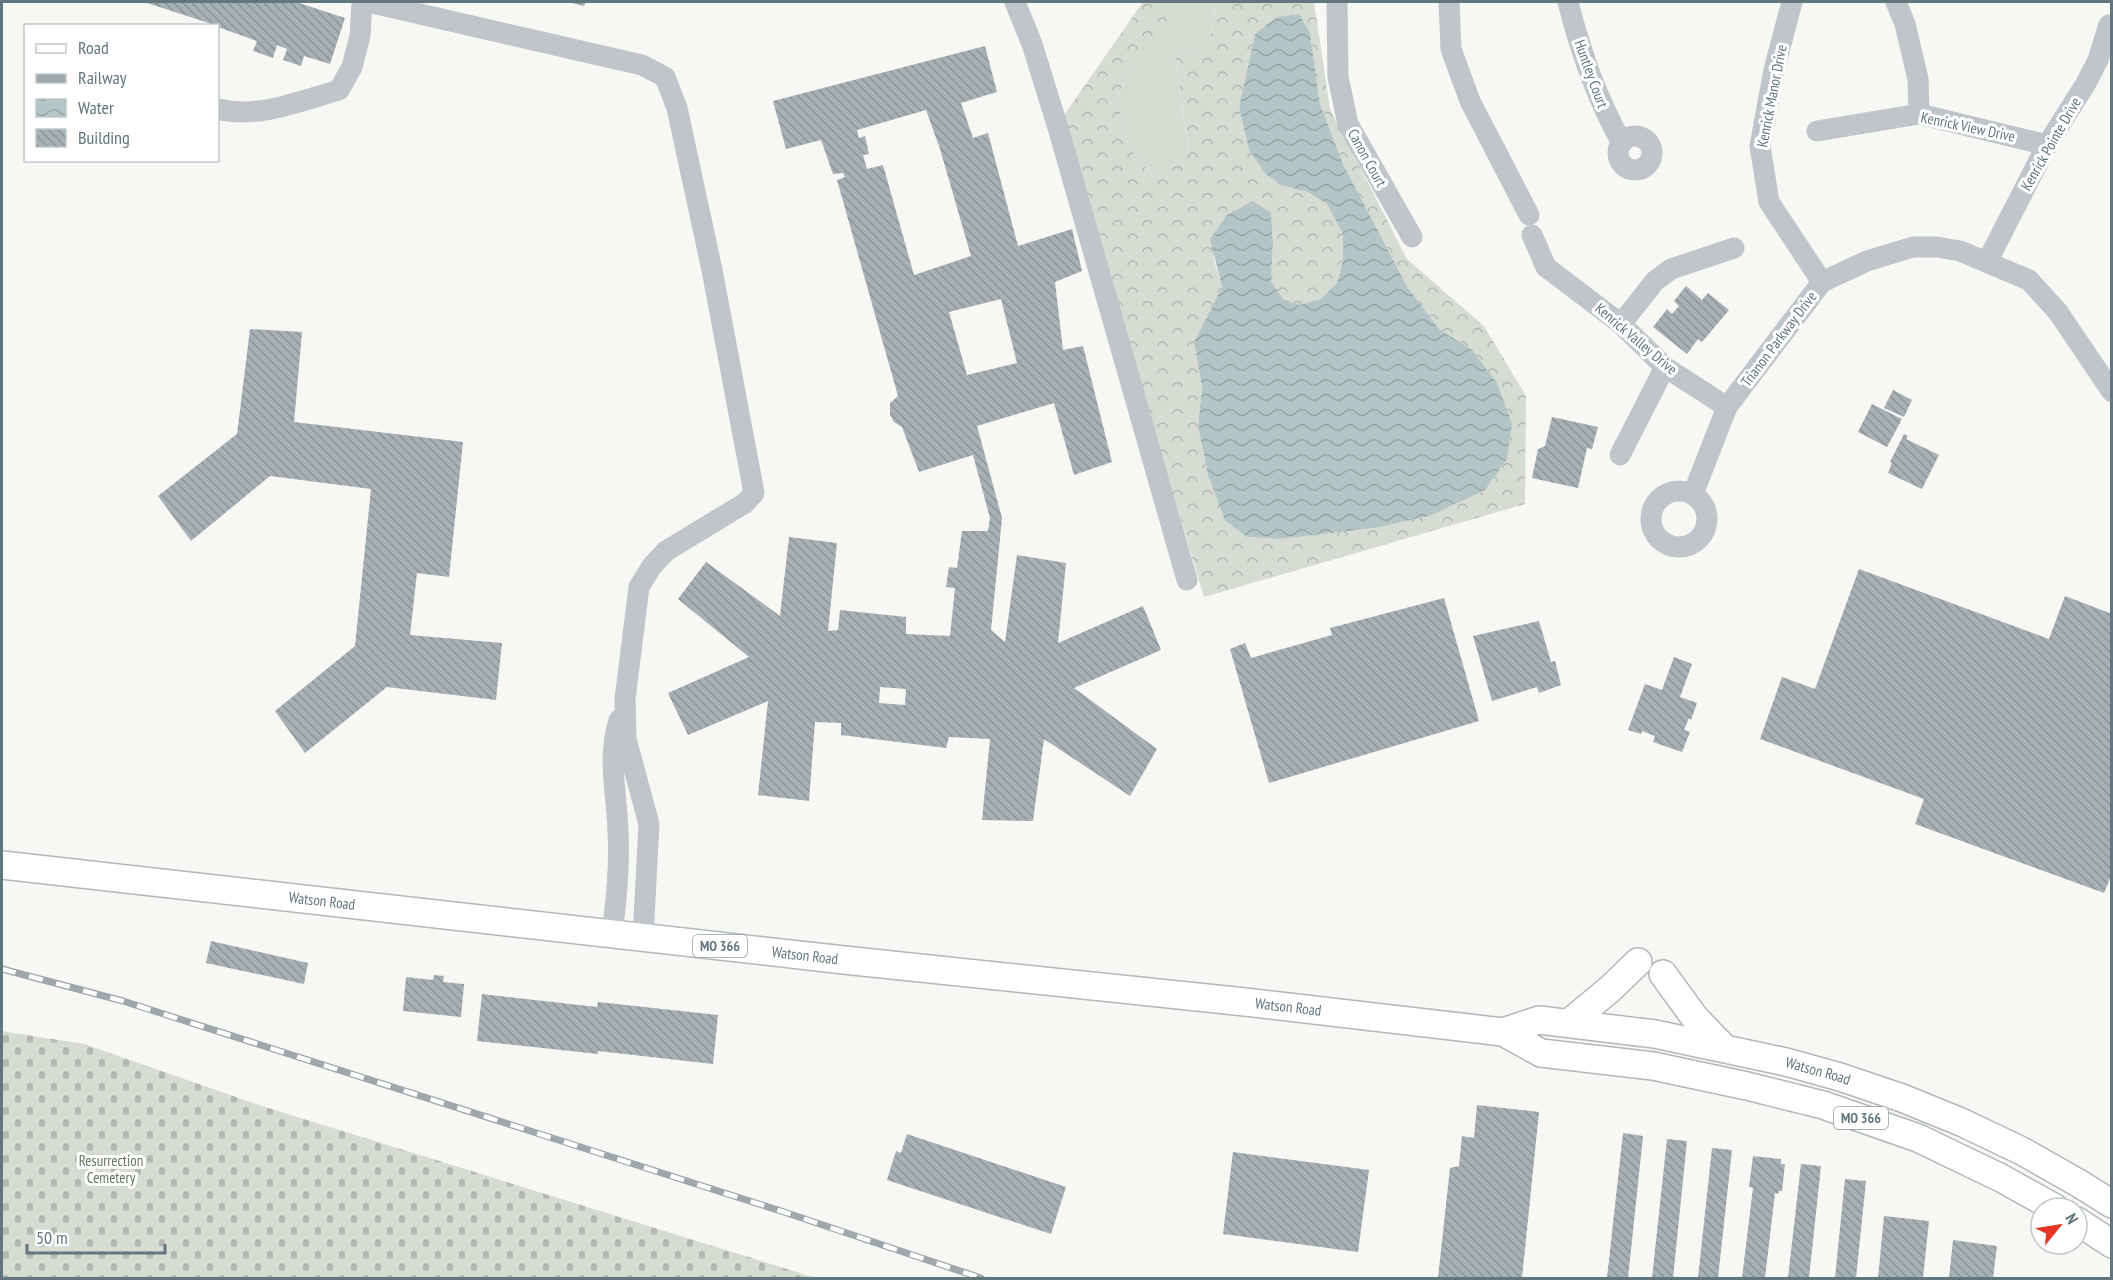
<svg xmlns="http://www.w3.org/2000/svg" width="2113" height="1280" font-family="'PT Sans Narrow',sans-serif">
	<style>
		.grass { fill: #d7dcd3 }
		.forest { fill: url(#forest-crowns); fill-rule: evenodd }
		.cemetery { fill: url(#cemetery-stones) }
		.water { fill: url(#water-waves) }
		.building { fill: url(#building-back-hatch); fill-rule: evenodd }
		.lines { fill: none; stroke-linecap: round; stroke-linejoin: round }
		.major-casing { stroke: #b1b7ba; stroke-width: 30 }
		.minor { stroke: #bfc5c8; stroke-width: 21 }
		.major { stroke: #fff; stroke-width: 27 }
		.rail-casing { stroke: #9ea8ac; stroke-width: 7 }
		.rail { stroke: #fff; stroke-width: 4.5; stroke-dasharray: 14; stroke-linecap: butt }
		.labels { text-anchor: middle; stroke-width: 6; stroke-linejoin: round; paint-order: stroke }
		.shield { fill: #fff; stroke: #909fa5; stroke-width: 1.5 }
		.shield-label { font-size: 14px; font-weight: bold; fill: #61767f }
		.street-label { font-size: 15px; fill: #61767f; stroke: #fff }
		.park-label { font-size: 15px; fill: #677760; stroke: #fff }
	</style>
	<defs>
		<pattern id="forest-crowns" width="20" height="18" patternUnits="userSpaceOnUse" patternTransform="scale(1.5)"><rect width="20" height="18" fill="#d7dcd3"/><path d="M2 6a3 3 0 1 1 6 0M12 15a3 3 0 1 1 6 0" fill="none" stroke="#b2b7b0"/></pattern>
		<pattern id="cemetery-stones" width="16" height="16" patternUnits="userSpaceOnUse" patternTransform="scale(1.5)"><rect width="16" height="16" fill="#d7dcd3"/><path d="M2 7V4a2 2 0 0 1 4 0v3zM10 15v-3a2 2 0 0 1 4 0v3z" fill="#b2b7b0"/></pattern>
		<pattern id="water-waves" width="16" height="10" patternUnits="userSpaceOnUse" patternTransform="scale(1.5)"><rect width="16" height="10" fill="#b5c5c7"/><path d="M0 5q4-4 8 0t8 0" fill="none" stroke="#97a5a7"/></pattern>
		<pattern id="building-back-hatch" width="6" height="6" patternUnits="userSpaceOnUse" patternTransform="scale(1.5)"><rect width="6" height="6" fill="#a7b1b5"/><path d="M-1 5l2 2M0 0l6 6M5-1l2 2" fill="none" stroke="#8b9598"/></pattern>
	</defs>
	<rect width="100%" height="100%" fill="#f7f7f4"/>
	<path class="grass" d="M 1170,2 L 1217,2 L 1209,47 L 1175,55 L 1189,154 L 1153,176 L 1129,148 L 1117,100 L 1128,73 L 1162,41 Z"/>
	<path class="forest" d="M 1143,2 L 1170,2 L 1163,41 L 1128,73 L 1117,100 L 1129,148 L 1153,176 L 1189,153 L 1175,55 L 1209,47 L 1217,2 L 1314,2 L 1330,109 L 1407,259 L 1484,326 L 1526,396 L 1525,504 L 1204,597 L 1062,118 ZM 1310,33 L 1320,104 L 1343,164 L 1408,288 L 1439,329 L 1472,350 L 1429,516 L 1375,528 L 1280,539 L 1247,537 L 1225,521 L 1208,475 L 1198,426 L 1202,388 L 1194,342 L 1222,287 L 1213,257 L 1271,213 L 1273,243 L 1271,281 L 1283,299 L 1300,305 L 1320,299 L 1337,283 L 1343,260 L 1343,234 L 1327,204 L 1308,192 L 1281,185 L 1249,150 L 1239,107 L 1255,34 Z"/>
	<path class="cemetery" d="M 2,1031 L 84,1044 L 262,1106 L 816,1278 L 2,1278 Z"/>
	<path class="water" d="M 1299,14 L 1310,33 L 1320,104 L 1343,164 L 1408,288 L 1439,329 L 1472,350 L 1497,383 L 1512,424 L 1507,459 L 1485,490 L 1429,516 L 1375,528 L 1280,539 L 1247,537 L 1225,521 L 1208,475 L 1198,426 L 1202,388 L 1194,342 L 1222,287 L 1210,239 L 1227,215 L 1253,201 L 1271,213 L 1273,243 L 1271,281 L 1283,299 L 1300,305 L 1320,299 L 1337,283 L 1343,260 L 1343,234 L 1327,204 L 1308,192 L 1281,185 L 1266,174 L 1249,150 L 1239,107 L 1255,34 L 1277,17 Z"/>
	<g class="building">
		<path d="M 144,2 L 296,2 L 345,18 L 330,64 L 304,56 L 301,66 L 283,60 L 287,49 L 277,45 L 273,58 L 253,51 L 257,41 L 218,27 L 218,26 Z"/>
		<path d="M 568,2 L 586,2 L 584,6 Z"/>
		<path d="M 985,46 L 997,92 L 961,103 L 973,138 L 988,133 L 1018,246 L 1072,229 L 1082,271 L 1055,282 L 1063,350 L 1083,346 L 1112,462 L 1074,475 L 1054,403 L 977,426 L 1002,518 L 991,630 L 1005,642 L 1017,555 L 1066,563 L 1058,643 L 1143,606 L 1161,650 L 1074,688 L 1157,749 L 1130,796 L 1044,739 L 1033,821 L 982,820 L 990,739 L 949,737 L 946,748 L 841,735 L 841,723 L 815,722 L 809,801 L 758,795 L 768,701 L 688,735 L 668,693 L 749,657 L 678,599 L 706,562 L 780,616 L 789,537 L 837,543 L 828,631 L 838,630 L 840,610 L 906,617 L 906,634 L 950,636 L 955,588 L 946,587 L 949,567 L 957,568 L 962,531 L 988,531 L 990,518 L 973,455 L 919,472 L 902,427 L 894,422 L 890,415 L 890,403 L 898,396 L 837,180 L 845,177 L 843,173 L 833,174 L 821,140 L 786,149 L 773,101 ZM 926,110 L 940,149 L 971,256 L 914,275 L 883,165 L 867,169 L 863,155 L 869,154 L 865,136 L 859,138 L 857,130 ZM 1001,299 L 1017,363 L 967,375 L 949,312 ZM 880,687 L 906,689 L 905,705 L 879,703 Z"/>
		<path d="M 1686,286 L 1702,300 L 1708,293 L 1729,310 L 1702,342 L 1698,339 L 1687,354 L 1653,327 L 1667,309 L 1672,314 L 1679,306 L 1674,301 Z"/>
		<path d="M 250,329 L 302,332 L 294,422 L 463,442 L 449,577 L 417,573 L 410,635 L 502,643 L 496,700 L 387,687 L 305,753 L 275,711 L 355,646 L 371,489 L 270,476 L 191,541 L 158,496 L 237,434 Z"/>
		<path d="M 1893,390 L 1912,400 L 1904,417 L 1884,408 Z"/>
		<path d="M 1872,404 L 1902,419 L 1887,447 L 1858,432 Z"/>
		<path d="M 1552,417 L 1598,427 L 1592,449 L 1587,448 L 1578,488 L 1532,478 L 1538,449 L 1545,446 Z"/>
		<path d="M 1904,434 L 1908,436 L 1906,439 L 1939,455 L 1922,489 L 1888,473 L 1892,463 L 1890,462 Z"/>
		<path d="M 1859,569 L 2049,639 L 2065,596 L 2112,614 L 2112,873 L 2104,893 L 1915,824 L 1924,799 L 1760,739 L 1782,677 L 1815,689 Z"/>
		<path d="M 1444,598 L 1479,721 L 1269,783 L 1230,649 L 1245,643 L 1251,658 L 1332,635 L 1330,628 Z"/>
		<path d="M 1539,621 L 1551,662 L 1555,661 L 1561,685 L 1539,693 L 1537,687 L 1492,701 L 1473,636 Z"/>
		<path d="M 1674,657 L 1692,664 L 1680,697 L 1697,703 L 1691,720 L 1689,718 L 1684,730 L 1690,732 L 1682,752 L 1653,742 L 1655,736 L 1642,731 L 1641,734 L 1628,730 L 1645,684 L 1662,690 Z"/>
		<path d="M 211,941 L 308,963 L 304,984 L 206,963 Z"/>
		<path d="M 434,975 L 444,976 L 443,982 L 464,984 L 461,1017 L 403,1011 L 406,977 L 433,980 Z"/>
		<path d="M 482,994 L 597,1007 L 598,1002 L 718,1015 L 713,1064 L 598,1051 L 598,1054 L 477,1041 Z"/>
		<path d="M 1477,1105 L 1539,1112 L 1522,1278 L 1438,1278 L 1450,1168 L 1459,1166 L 1462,1136 L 1474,1138 Z"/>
		<path d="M 1623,1133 L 1643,1136 L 1628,1278 L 1607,1278 Z"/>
		<path d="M 907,1134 L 1066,1187 L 1051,1234 L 887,1180 L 896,1151 L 901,1153 Z"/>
		<path d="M 1667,1139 L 1687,1141 L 1673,1278 L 1652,1278 Z"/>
		<path d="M 1712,1148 L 1732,1150 L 1718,1278 L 1698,1278 Z"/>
		<path d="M 1233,1152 L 1369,1170 L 1358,1252 L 1223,1234 Z"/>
		<path d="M 1753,1156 L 1781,1159 L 1781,1164 L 1785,1164 L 1782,1191 L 1779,1191 L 1778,1194 L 1775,1193 L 1765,1278 L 1742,1278 L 1753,1188 L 1749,1187 Z"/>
		<path d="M 1801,1164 L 1821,1166 L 1809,1278 L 1788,1278 Z"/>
		<path d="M 1845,1179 L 1866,1181 L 1856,1278 L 1835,1278 Z"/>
		<path d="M 1884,1216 L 1929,1221 L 1923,1278 L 1878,1278 Z"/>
		<path d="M 1953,1240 L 1997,1246 L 1993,1278 L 1949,1278 Z"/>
	</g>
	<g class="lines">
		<g class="major-casing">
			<g id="major">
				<path id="s1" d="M 2,865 L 844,960 L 1245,1002 L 1503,1032 L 1541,1053 L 1653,1066 L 1747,1086 L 1823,1105 L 1918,1138 L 2001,1178 L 2055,1208"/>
				<path d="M 1663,974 L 1695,1018 L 1723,1047"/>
				<path d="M 1569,1023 L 1610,989 L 1638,962"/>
				<path id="s2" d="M 1503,1032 L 1539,1020 L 1655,1034 L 1786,1062 L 1840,1077 L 1902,1098 L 1961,1122 L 2022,1151 L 2080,1184 L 2112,1204"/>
				<path d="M 2077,1221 L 2112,1244"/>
			</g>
		</g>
		<g class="minor">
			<path d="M 368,2 L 642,65 L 665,77 L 677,108 L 712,270 L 754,493 L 745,503 L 666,551 L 652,566 L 639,587 L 625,699 L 626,739 L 649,824 L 643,938"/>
			<path d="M 1015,2 L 1032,44 L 1059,131 L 1187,580"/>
			<path d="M 1337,2 L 1338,77 L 1348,124 L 1412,237"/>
			<path d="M 1449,2 L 1451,49 L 1470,101 L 1529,215"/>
			<path d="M 1568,2 C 1580,50 1597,99 1622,143"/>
			<path d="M 1792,2 L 1774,70 L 1760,146 L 1769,202 L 1822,282"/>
			<path d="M 1896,2 L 1905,24 L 1918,79 L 1919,114"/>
			<path d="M 218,109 C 258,119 300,101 339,90 L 352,67 L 360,36 L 362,2"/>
			<path d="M 1817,131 L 1919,114 L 2047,145"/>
			<circle cx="1635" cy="153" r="17"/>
			<path d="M 1532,235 L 1546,267 L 1621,324 L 1665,367 L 1727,407"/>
			<path d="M 1987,262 L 2047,145 L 2085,85 L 2098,60 L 2109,25"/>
			<path d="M 1621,324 L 1655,281 L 1671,269 L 1734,248"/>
			<path d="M 1620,455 L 1665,367"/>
			<circle cx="1679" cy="519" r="28"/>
			<path d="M 1693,494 L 1727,407 L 1822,282 L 1867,261 L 1913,247 L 1937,247 L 1960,251 L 2029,280 L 2058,312 L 2112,392"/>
			<path d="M 612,935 C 616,901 620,866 618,832 C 617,792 607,760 619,720"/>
		</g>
		<use href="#major" class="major"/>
		<g class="rail-casing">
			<path id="rail" d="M 2,969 L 123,1001 L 784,1212 L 981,1278"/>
		</g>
		<use href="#rail" class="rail"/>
	</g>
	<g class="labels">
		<g class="shield">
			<rect x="693" y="935" width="54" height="22" rx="4.5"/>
			<rect x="1834" y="1107" width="54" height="22" rx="4.5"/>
		</g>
		<g class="shield-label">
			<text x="720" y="951">MO 366</text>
			<text x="1861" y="1123">MO 366</text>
		</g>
		<g class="street-label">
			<text transform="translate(1591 74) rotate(70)" y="5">Huntley Court</text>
			<text transform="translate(1772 96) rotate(-79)" y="5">Kenrick Manor Drive</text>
			<text transform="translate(1968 127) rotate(12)" y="5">Kenrick View Drive</text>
			<text transform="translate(2051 144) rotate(-60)" y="5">Kenrick Pointe Drive</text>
			<text transform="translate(1367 158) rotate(61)" y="5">Canon Court</text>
			<text transform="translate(1636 339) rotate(40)" y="5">Kenrick Valley Drive</text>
			<text transform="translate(1779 339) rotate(-53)" y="5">Trianon Parkway Drive</text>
			<text dy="5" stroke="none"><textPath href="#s1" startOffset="322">Watson Road</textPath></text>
			<text dy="5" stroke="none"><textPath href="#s1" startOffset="808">Watson Road</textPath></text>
			<text dy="5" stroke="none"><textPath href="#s1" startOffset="1294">Watson Road</textPath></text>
			<text dy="5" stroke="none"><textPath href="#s2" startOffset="322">Watson Road</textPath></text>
		</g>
		<g class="park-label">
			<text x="111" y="1166">Resurrection<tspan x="111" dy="17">Cemetery</tspan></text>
		</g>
	</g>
	<rect width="2113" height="1280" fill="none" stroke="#61767f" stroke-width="6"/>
	<rect x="24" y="24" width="195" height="138" fill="#ffffff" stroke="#c0c8cc" stroke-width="1.5"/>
	<rect x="36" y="44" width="30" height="9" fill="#ffffff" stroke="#c0c8cc" stroke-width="1.5"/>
	<text x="78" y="54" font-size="18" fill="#61767f">Road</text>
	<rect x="36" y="74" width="30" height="9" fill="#9ea8ac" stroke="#c0c8cc" stroke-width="1.5"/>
	<text x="78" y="84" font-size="18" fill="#61767f">Railway</text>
	<rect x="36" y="99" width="30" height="18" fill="url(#water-waves)" stroke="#c0c8cc" stroke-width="1.5"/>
	<text x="78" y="114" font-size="18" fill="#61767f">Water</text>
	<rect x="36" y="129" width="30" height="18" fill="url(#building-back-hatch)" stroke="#c0c8cc" stroke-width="1.5"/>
	<text x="78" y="144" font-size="18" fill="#61767f">Building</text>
	<g transform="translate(2059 1226) rotate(60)"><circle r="28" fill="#ffffff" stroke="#c0c8cc" stroke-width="1.5"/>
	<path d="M0-4.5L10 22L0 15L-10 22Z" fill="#e73623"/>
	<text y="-9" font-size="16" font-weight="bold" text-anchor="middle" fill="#61767f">N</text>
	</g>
	<path d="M27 1244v9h138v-9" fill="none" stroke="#61767f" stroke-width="3"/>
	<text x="36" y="1244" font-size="18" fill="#61767f" stroke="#ffffff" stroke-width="4.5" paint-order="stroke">50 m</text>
</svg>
